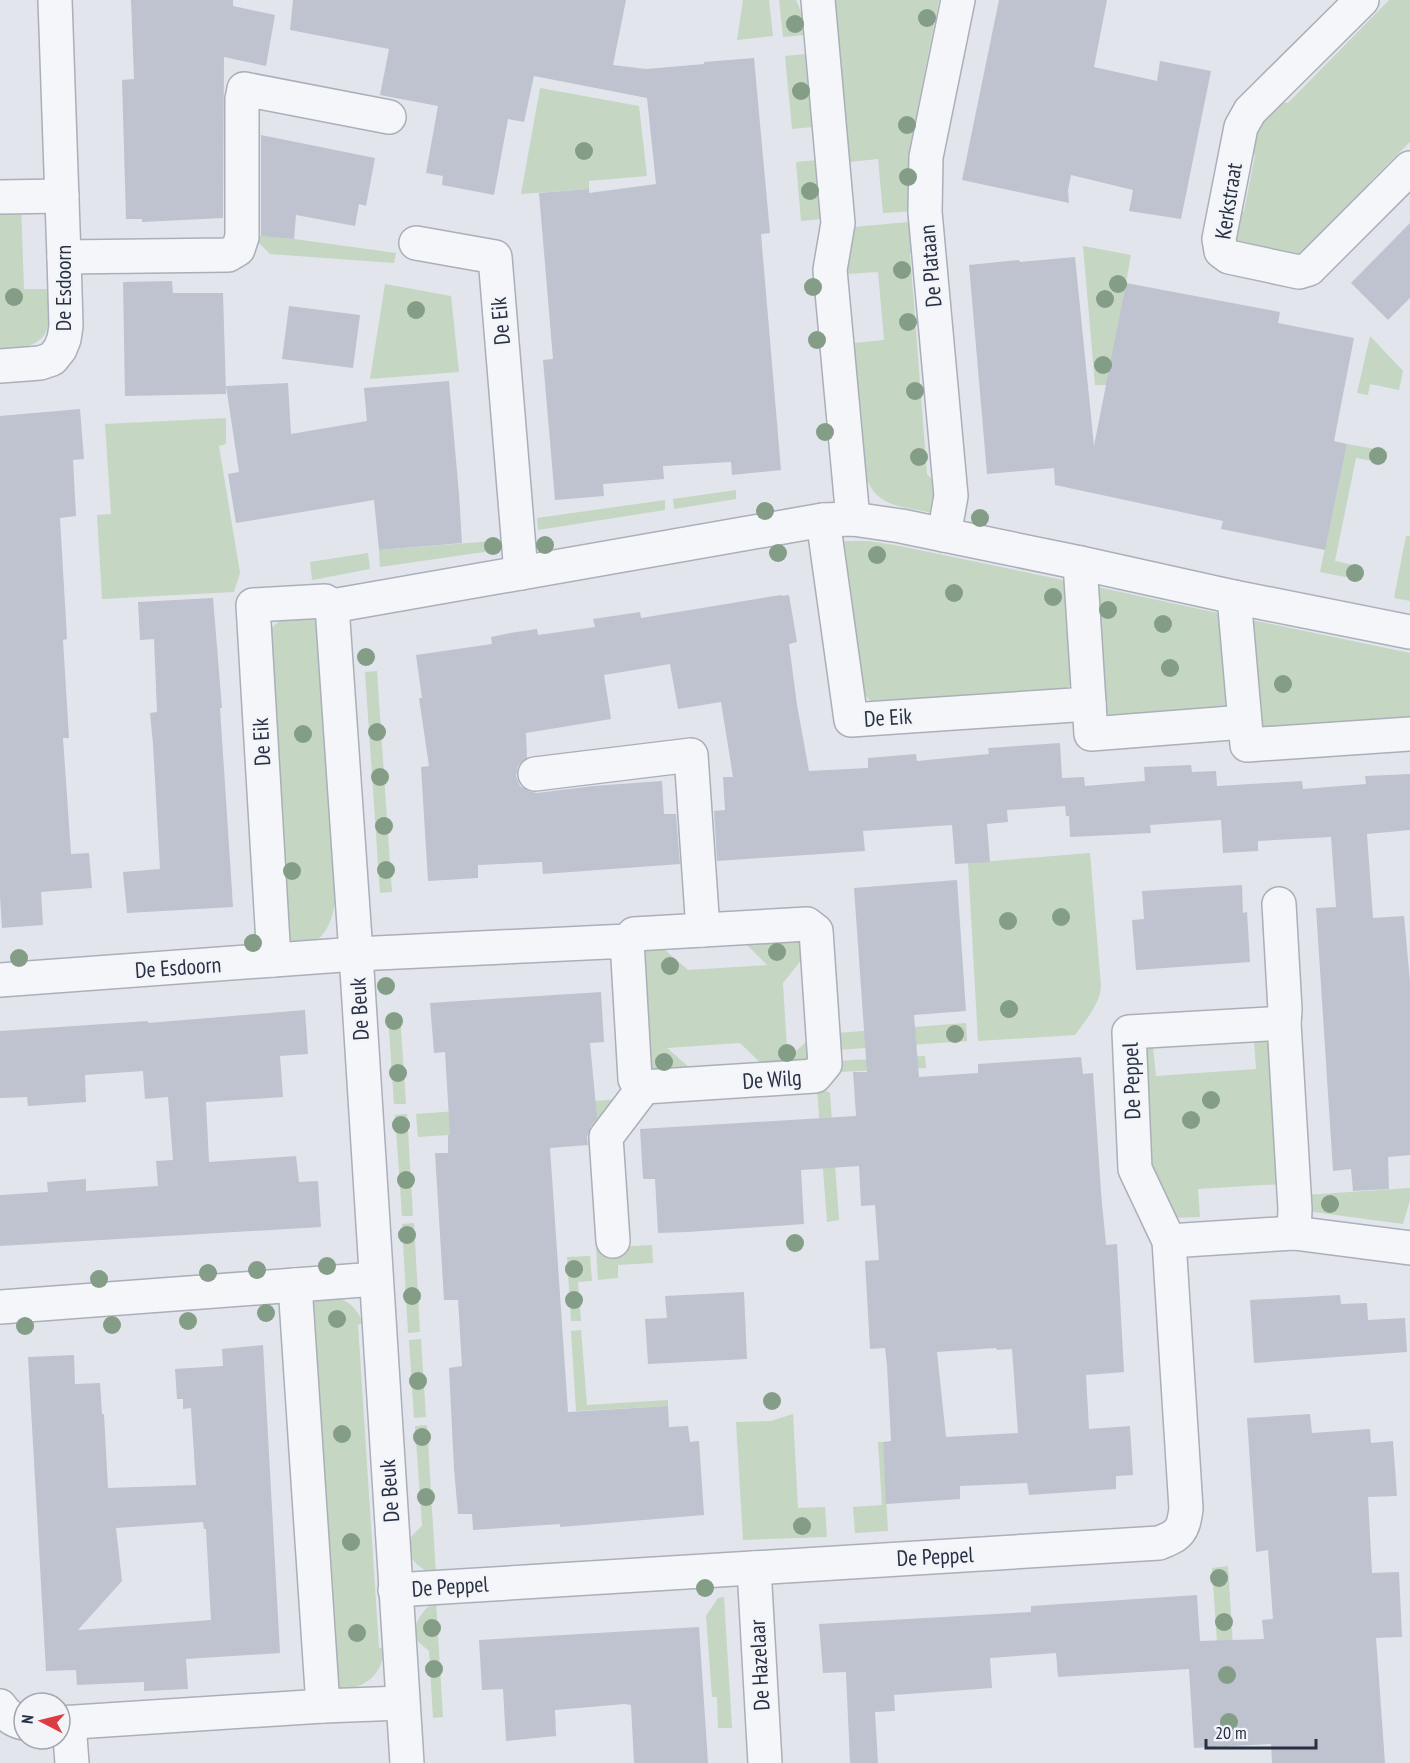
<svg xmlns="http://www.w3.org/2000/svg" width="1410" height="1763" font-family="'PT Sans Narrow',sans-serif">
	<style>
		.green { fill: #c5d6c2 }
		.building { fill: #bec3cf; fill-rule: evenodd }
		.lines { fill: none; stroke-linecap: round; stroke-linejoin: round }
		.minor-casing { stroke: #aaafba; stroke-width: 36 }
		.minor { stroke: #f5f6f9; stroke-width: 33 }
		.tree { fill: #849d87 }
		.labels { text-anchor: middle; stroke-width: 4.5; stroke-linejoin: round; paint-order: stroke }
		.street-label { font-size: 22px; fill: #283045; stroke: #f2f4f8 }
	</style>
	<rect width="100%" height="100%" fill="#e2e5ec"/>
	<g class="green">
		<path d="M 743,0 L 769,0 L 773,36 L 737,40 Z"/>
		<path d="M 779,0 L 796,0 L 802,14 L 804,35 L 783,37 Z"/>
		<path d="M 834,0 L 939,0 L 909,152 L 916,162 L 916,211 L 883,213 L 878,159 L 849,162 Z"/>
		<path d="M 1389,0 L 1410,0 L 1410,142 L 1369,183 L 1368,197 L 1308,259 L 1238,248 L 1233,238 L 1233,217 L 1244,211 L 1255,155 L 1247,144 L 1275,102 L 1288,103 Z"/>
		<path d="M 806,54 L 813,127 L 792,129 L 785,56 Z"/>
		<path d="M 540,88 L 639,106 L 647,176 L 589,181 L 589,189 L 521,194 Z"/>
		<path d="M 817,160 L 822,219 L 801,221 L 796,162 Z"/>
		<path d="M 0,205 L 21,205 L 24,289 L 51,289 C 49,336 51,345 0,351 Z"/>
		<path d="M 918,221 L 919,243 L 910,253 L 927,474 L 941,488 L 932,513 C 902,506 874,508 865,473 L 853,343 L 884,340 L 878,272 L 847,274 L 855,227 Z"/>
		<path d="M 251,235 L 294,239 L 396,253 L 394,263 L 270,254 Z"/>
		<path d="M 1083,246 L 1131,255 L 1107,385 L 1095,385 Z"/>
		<path d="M 385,284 L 451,296 L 459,372 L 370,379 Z"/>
		<path d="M 1370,336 L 1403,371 L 1399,390 L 1370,384 L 1368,395 L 1357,393 Z"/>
		<path d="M 226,418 L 226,444 L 219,446 L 240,573 L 234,592 L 102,599 L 97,515 L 111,514 L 105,424 Z"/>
		<path d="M 1347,444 L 1387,451 L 1384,463 L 1356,458 L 1335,561 L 1362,567 L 1360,580 L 1320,572 Z"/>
		<path d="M 736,490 L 736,499 L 674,509 L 673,499 Z"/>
		<path d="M 665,500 L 665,510 L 538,530 L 537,518 Z"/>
		<path d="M 1406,536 L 1410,536 L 1410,601 L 1394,598 Z"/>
		<path d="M 505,540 L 505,549 L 380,567 L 379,550 Z"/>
		<path d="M 838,541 L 869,541 L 900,546 L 1068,581 L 1075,679 L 1069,686 L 1059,692 L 873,703 L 864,695 L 860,683 Z"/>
		<path d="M 368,553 L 370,569 L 312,580 L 310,562 Z"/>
		<path d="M 1093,586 L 1227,615 L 1229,703 L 1224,711 L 1116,718 L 1107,713 L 1102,705 Z"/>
		<path d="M 318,613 L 335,901 C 333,919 325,941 305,946 C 299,947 291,947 285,947 L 268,632 C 283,614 295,616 318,613 Z"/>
		<path d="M 1247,619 L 1410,653 L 1410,723 L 1270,731 L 1260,723 Z"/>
		<path d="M 377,671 L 392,892 L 380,893 L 365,672 Z"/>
		<path d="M 1090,853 L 1101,987 C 1100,1004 1085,1021 1075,1035 L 978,1041 L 968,863 Z"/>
		<path d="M 741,939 L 797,941 L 804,945 L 807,953 L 783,983 L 787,1049 L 793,1054 L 813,1035 L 810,1056 L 803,1065 L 768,1070 L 740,1043 L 667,1048 L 697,1074 L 656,1074 L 650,1070 L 640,945 L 658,944 L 688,970 L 767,965 Z"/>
		<path d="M 400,1014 L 406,1104 L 394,1104 L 388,1015 Z"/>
		<path d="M 966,1023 L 967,1041 L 837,1050 L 837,1033 Z"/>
		<path d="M 1263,1040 L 1269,1043 L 1282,1184 L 1198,1189 L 1200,1217 L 1169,1218 L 1145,1165 L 1141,1054 L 1147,1049 L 1153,1047 L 1156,1076 L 1256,1069 L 1254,1041 Z"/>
		<path d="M 925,1056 L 926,1068 L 838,1072 L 837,1061 Z"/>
		<path d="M 817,1089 L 823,1089 L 830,1093 L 839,1220 L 827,1222 Z"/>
		<path d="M 621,1099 L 600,1125 L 418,1137 L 416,1114 Z"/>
		<path d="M 407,1114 L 413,1216 L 402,1216 L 395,1115 Z"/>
		<path d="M 1410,1188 L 1410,1200 L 1403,1224 L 1306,1211 L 1305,1195 Z"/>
		<path d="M 414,1223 L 420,1332 L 408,1333 L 402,1224 Z"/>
		<path d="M 652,1245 L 653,1263 L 618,1265 L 618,1278 L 598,1280 L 596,1248 Z"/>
		<path d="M 590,1256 L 592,1281 L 578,1282 L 581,1321 L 571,1321 L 567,1257 Z"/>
		<path d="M 333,1296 C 349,1301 357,1308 363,1323 L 358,1325 L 379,1648 L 384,1648 C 382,1680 361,1689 332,1691 L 307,1298 Z"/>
		<path d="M 581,1330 L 587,1405 L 668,1400 L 668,1406 L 576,1411 L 571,1331 Z"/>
		<path d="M 421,1339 L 426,1417 L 414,1418 L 409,1340 Z"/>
		<path d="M 793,1414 L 798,1508 L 825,1507 L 827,1537 L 743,1540 L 736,1422 L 771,1421 Z"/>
		<path d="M 427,1425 L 436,1576 C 425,1572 401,1556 409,1541 C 411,1535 418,1530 422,1526 L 415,1426 Z"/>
		<path d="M 878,1442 L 883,1442 L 888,1531 L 855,1533 L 853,1507 L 882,1505 Z"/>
		<path d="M 1228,1566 L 1239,1745 L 1224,1747 L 1212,1568 Z"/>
		<path d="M 724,1597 L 732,1728 L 718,1728 L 717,1697 L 712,1697 L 706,1616 L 718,1598 Z"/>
		<path d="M 436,1601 L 443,1717 L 433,1718 L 429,1651 L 414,1638 C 415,1621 421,1611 436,1601 Z"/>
	</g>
	<g class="building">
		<path d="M 131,0 L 233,0 L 233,6 L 275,15 L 266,66 L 224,57 L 223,218 L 142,222 L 142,219 L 126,219 L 122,80 L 134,79 Z"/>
		<path d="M 293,0 L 626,0 L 613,65 L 646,69 L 704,64 L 704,62 L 754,58 L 770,233 L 761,234 L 781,470 L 732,475 L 731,462 L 663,466 L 664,479 L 603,484 L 604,496 L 555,500 L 543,360 L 553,359 L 539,193 L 589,189 L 589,193 L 656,184 L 647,98 L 534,76 L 524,122 L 508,119 L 494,195 L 442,185 L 443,176 L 426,173 L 438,106 L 380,95 L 389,49 L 290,30 Z"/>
		<path d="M 999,0 L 1107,0 L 1094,67 L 1157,81 L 1160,61 L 1211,71 L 1181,219 L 1129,211 L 1133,190 L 1071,175 L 1068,190 L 1069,203 L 962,180 Z"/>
		<path d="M 261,135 L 375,158 L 366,206 L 359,204 L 355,226 L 296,215 L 294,239 L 261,236 Z"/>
		<path d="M 1410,223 L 1410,298 L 1388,320 L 1351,283 Z"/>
		<path d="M 1075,257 L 1094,446 L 1126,283 L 1280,312 L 1278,323 L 1354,338 L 1334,441 L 1347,444 L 1325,550 L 1221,529 L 1223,521 L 1055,485 L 1054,468 L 987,474 L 969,265 L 1019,260 L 1020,262 Z"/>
		<path d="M 172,281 L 173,293 L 223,293 L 226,394 L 125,396 L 123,282 Z"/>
		<path d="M 289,306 L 360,315 L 353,368 L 282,359 Z"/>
		<path d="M 449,381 L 459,494 L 462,543 L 379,550 L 374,500 L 236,523 L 228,474 L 239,472 L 226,386 L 288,383 L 291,434 L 367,421 L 364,388 Z"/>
		<path d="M 80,409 L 84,459 L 73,460 L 76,516 L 60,518 L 67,639 L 63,640 L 69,738 L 63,738 L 71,854 L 89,853 L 92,888 L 41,892 L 43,925 L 2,928 L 0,897 L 0,416 Z"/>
		<path d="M 781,595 L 782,596 L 789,595 L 797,642 L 789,644 L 797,705 L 809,771 L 868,768 L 868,758 L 916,754 L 917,761 L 989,754 L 988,748 L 1060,743 L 1062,778 L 1084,777 L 1085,786 L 1145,781 L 1144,767 L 1191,765 L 1192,772 L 1216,771 L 1217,786 L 1302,781 L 1303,789 L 1366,784 L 1365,776 L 1410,774 L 1410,830 L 1367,834 L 1373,918 L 1404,916 L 1410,982 L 1410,1155 L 1388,1157 L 1389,1189 L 1353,1191 L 1351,1169 L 1333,1171 L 1316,908 L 1336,907 L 1331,837 L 1258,841 L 1258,851 L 1223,853 L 1221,820 L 1150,825 L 1151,833 L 1070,837 L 1069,816 L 1066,816 L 1065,806 L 1007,810 L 1008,822 L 987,824 L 990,862 L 955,864 L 952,825 L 863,831 L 865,851 L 717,861 L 714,811 L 725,810 L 723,777 L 733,777 L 721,702 L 678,709 L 670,664 L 604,675 L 611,719 L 526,733 L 527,758 L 518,766 L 516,776 L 520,786 L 528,791 L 537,793 L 593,786 L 662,781 L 664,814 L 676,814 L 680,864 L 543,874 L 542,862 L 478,865 L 478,878 L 428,881 L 421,767 L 429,766 L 419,698 L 422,698 L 416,655 L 492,644 L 491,637 L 510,633 L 537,629 L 538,635 L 595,627 L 593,619 L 640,612 L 641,618 Z"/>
		<path d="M 213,598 L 222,708 L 220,708 L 233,907 L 127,913 L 123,872 L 160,869 L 153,744 L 150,713 L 157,712 L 154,639 L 140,640 L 138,602 Z"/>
		<path d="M 957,880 L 966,1011 L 914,1015 L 919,1077 L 978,1073 L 978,1064 L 1081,1057 L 1083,1074 L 1093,1073 L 1101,1192 L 1106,1245 L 1117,1244 L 1124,1372 L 1086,1375 L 1089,1429 L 1130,1426 L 1133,1475 L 1116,1476 L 1116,1489 L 1029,1495 L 1027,1483 L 960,1486 L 960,1499 L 886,1504 L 883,1442 L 891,1441 L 887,1365 L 885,1348 L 870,1349 L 865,1261 L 879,1260 L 875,1205 L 861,1206 L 859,1166 L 801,1170 L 804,1224 L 688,1232 L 658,1233 L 655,1179 L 643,1179 L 640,1129 L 856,1116 L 853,1072 L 867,1072 L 854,888 ZM 996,1348 L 997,1350 L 1012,1349 L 1018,1433 L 946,1437 L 937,1352 Z"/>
		<path d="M 1242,885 L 1243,913 L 1247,912 L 1250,962 L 1136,970 L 1132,920 L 1144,919 L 1142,891 Z"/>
		<path d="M 601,992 L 604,1042 L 590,1043 L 597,1118 L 591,1126 L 587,1137 L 588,1145 L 550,1148 L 568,1412 L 668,1406 L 669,1427 L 688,1426 L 690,1442 L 699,1441 L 704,1515 L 560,1527 L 560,1524 L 473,1530 L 472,1514 L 458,1514 L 454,1469 L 449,1368 L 462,1366 L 458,1300 L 444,1300 L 435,1153 L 448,1153 L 448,1135 L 450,1135 L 445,1052 L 434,1053 L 430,1003 Z"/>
		<path d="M 305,1010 L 308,1054 L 280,1056 L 283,1097 L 206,1102 L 209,1162 L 296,1156 L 299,1182 L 318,1181 L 321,1227 L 0,1246 L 0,1195 L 48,1192 L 47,1182 L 86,1179 L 86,1191 L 158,1186 L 156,1161 L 173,1160 L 168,1097 L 145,1099 L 143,1071 L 85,1075 L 86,1102 L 28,1106 L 27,1097 L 0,1098 L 0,1031 L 148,1021 L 148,1023 Z"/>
		<path d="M 744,1292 L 747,1359 L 648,1364 L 645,1319 L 667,1318 L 665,1296 Z"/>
		<path d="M 1340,1295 L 1341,1304 L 1367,1303 L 1368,1320 L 1405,1318 L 1407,1352 L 1254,1363 L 1250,1300 Z"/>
		<path d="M 263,1345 L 280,1653 L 186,1659 L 188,1689 L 144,1691 L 144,1682 L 77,1685 L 76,1670 L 46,1671 L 28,1357 L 74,1355 L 75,1384 L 100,1383 L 102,1414 L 104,1414 L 108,1488 L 196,1485 L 191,1408 L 183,1409 L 183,1399 L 177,1399 L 175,1369 L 223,1366 L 222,1349 ZM 203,1522 L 204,1529 L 206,1529 L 211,1620 L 78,1630 L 122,1581 L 116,1528 Z"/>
		<path d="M 1310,1414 L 1312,1433 L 1370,1429 L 1371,1443 L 1393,1441 L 1397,1496 L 1368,1497 L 1372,1573 L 1399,1572 L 1402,1637 L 1376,1638 L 1385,1763 L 1272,1763 L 1271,1744 L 1194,1748 L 1189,1669 L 1058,1677 L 1056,1653 L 990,1658 L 992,1688 L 894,1695 L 895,1711 L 875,1712 L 878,1763 L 850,1763 L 846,1672 L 823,1673 L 819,1624 L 1031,1612 L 1031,1606 L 1197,1595 L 1200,1641 L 1264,1639 L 1262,1620 L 1273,1619 L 1268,1550 L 1256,1552 L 1247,1418 Z"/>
		<path d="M 699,1627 L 708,1763 L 634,1763 L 631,1705 L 625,1704 L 555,1710 L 556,1736 L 506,1741 L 503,1689 L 482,1690 L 479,1640 Z"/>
	</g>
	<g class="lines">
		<g class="minor-casing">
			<g id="minor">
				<path d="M 818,0 L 838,223 L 830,270 L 853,519"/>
				<path d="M 1362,0 L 1250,111 L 1241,127 L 1219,239 L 1221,251 L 1229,257 L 1299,272 L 1309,269 L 1410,168"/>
				<path d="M 0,197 L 62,196"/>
				<path d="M 416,243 L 495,257 L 521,573"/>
				<path d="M 64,257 L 228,255 L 238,249 L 242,237 L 242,99 L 244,89 L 389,117"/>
				<path d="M 0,366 L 40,363 L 52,359 L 60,349 L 64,339 L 66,326 L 64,257 L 55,0"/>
				<path d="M 823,520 L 851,720 L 1089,704"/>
				<path d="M 944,535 L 951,496 L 925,212 L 926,157 L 958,0"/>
				<path d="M 1080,563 L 1091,734 L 1244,722"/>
				<path d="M 1234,597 L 1247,745 L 1410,734"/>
				<path d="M 535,774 L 691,755 L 703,930"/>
				<path d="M 1279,904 L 1285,1010 L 1284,1023 L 1295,1209 L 1294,1233"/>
				<path d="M 274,960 L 253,605 L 325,601 L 332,606"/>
				<path d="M 0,980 L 356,954 L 627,941 L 634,934 L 807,924 L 816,931 L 825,1064 L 815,1076 L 644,1087 L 635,1079 L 627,941"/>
				<path d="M 613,1241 L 606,1137 L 644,1087"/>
				<path d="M 1169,1241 L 1294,1233 L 1410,1248"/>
				<path d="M 295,1285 L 323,1706"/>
				<path d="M 0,1307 L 376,1279"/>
				<path d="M 754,1568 L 765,1763"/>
				<path d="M 395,1590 L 1159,1543 C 1180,1535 1183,1531 1186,1509 L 1169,1241 L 1135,1169 L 1129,1032 L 1284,1023"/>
				<path d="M 0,1706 C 6,1715 13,1721 24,1723"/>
				<path d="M 60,1723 L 323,1706 L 402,1703"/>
				<path d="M 69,1723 L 72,1763"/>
				<path d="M 407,1763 L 356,954 L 332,606 L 823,520 L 853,519 L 901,526 L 1080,563 L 1234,597 L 1410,632"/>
			</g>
		</g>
		<use href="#minor" class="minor"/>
	</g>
	<g class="tree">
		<circle cx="927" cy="18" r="9"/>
		<circle cx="795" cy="24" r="9"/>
		<circle cx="801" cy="91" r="9"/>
		<circle cx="907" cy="125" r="9"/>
		<circle cx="584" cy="151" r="9"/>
		<circle cx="908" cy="177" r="9"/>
		<circle cx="810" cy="191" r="9"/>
		<circle cx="902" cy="270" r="9"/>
		<circle cx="1118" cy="284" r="9"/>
		<circle cx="813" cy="287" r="9"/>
		<circle cx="14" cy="297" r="9"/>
		<circle cx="1105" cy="299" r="9"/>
		<circle cx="416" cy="310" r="9"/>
		<circle cx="908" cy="322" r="9"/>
		<circle cx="817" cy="340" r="9"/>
		<circle cx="1103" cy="365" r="9"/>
		<circle cx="915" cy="391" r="9"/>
		<circle cx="825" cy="432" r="9"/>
		<circle cx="1378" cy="456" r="9"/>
		<circle cx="919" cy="457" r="9"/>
		<circle cx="765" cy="511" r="9"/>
		<circle cx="980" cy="518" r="9"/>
		<circle cx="545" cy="545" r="9"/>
		<circle cx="493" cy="546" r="9"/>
		<circle cx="778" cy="553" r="9"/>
		<circle cx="877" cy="555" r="9"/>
		<circle cx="1355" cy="573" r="9"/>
		<circle cx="954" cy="593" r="9"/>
		<circle cx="1053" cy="597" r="9"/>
		<circle cx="1108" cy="610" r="9"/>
		<circle cx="1163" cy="624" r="9"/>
		<circle cx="366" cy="657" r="9"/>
		<circle cx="1170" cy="668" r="9"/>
		<circle cx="1283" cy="684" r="9"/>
		<circle cx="377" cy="732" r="9"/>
		<circle cx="303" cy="734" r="9"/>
		<circle cx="380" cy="777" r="9"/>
		<circle cx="384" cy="826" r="9"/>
		<circle cx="386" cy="870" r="9"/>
		<circle cx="292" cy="871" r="9"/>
		<circle cx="1061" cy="917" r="9"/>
		<circle cx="1008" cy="921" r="9"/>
		<circle cx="253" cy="943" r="9"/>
		<circle cx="777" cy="952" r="9"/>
		<circle cx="19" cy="958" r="9"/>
		<circle cx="670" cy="966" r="9"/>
		<circle cx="386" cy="986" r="9"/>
		<circle cx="1009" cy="1009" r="9"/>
		<circle cx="394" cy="1021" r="9"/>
		<circle cx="955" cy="1034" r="9"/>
		<circle cx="787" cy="1053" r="9"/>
		<circle cx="664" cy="1062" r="9"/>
		<circle cx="398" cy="1073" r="9"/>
		<circle cx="1211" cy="1100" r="9"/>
		<circle cx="1191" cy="1120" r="9"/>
		<circle cx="401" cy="1125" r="9"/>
		<circle cx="406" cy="1180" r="9"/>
		<circle cx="1330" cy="1204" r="9"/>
		<circle cx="407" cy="1235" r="9"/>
		<circle cx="795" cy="1243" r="9"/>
		<circle cx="327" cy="1266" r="9"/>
		<circle cx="574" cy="1269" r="9"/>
		<circle cx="257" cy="1270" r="9"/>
		<circle cx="208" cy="1273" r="9"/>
		<circle cx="99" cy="1279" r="9"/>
		<circle cx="412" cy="1296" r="9"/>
		<circle cx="574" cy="1300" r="9"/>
		<circle cx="266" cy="1313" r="9"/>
		<circle cx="337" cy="1319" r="9"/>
		<circle cx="188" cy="1321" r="9"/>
		<circle cx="112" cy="1325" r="9"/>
		<circle cx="25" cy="1326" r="9"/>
		<circle cx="418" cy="1381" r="9"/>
		<circle cx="772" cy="1401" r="9"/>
		<circle cx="342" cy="1434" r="9"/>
		<circle cx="422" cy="1437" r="9"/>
		<circle cx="426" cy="1497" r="9"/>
		<circle cx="802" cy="1526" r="9"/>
		<circle cx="351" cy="1542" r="9"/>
		<circle cx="1219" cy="1578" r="9"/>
		<circle cx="705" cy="1588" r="9"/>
		<circle cx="1224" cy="1622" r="9"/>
		<circle cx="432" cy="1628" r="9"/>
		<circle cx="357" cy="1633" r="9"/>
		<circle cx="434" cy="1669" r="9"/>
		<circle cx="1227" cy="1675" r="9"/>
		<circle cx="1229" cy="1722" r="9"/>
	</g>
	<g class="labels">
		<g class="street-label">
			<text transform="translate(1228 201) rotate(-81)" y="8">Kerkstraat</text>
			<text transform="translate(930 266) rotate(-95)" y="8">De Plataan</text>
			<text transform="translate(63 288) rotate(-90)" y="8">De Esdoorn</text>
			<text transform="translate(500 321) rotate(-95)" y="8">De Eik</text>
			<text transform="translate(888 717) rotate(-4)" y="8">De Eik</text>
			<text transform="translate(261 742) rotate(-93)" y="8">De Eik</text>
			<text transform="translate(178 967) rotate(-4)" y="8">De Esdoorn</text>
			<text transform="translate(359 1009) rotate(-93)" y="8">De Beuk</text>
			<text transform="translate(772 1079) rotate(-4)" y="8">De Wilg</text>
			<text transform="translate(1131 1081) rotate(-92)" y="8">De Peppel</text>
			<text transform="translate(389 1491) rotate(-94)" y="8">De Beuk</text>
			<text transform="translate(935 1556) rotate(-3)" y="8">De Peppel</text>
			<text transform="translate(450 1586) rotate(-4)" y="8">De Peppel</text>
			<text transform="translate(759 1665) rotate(-93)" y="8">De Hazelaar</text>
		</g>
	</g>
	<g transform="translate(42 1721) rotate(277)"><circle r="28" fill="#f2f4f8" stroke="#a1a6b0" stroke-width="1.5"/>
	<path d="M0-4.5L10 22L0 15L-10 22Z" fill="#dc3b44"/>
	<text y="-9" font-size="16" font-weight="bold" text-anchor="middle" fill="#283045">N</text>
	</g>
	<path d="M1206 1739v9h110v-9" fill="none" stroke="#283045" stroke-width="3"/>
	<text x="1215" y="1739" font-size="18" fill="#283045" stroke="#f2f4f8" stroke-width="4.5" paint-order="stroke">20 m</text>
</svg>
